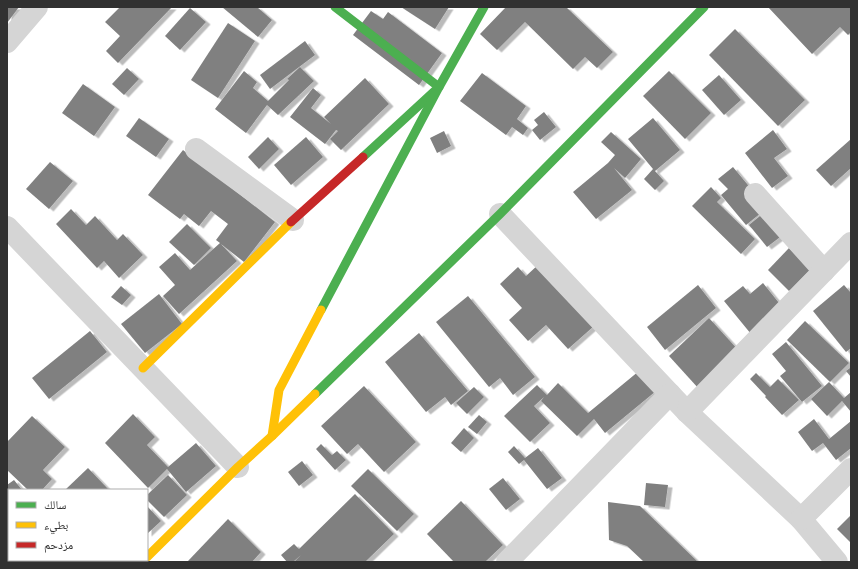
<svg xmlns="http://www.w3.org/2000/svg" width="858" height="569" font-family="Helvetica,'Noto Naskh Arabic',sans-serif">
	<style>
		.building { fill: #808080; filter: url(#shadow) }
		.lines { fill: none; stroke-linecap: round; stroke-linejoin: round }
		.street { stroke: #d5d5d5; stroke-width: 22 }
		.fast { stroke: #4caf50; stroke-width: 9 }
		.slow { stroke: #ffc107; stroke-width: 9 }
		.jam { stroke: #c62828; stroke-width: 9 }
	</style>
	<defs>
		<filter id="shadow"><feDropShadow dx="4.5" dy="2.5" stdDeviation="0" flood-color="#0004"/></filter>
	</defs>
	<rect width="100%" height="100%" fill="#fff"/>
	<g class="building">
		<path d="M 7,7 L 19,7 L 7,23 Z"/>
		<path d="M 120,7 L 172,7 L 118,63 L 106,51 L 120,36 L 105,22 Z"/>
		<path d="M 222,7 L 257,7 L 272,20 L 258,37 Z"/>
		<path d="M 401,7 L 449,7 L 435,29 Z"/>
		<path d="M 506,7 L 566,7 L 613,52 L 597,68 L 585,57 L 573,69 L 525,22 L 497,50 L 480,34 Z"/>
		<path d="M 768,7 L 851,7 L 851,32 L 848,35 L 840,27 L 812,54 Z"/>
		<path d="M 190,8 L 206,22 L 180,50 L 165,36 Z"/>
		<path d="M 371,11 L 383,19 L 388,12 L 442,53 L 419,85 L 353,35 Z"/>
		<path d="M 228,23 L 255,41 L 218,98 L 191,80 Z"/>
		<path d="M 735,29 L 805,100 L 778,126 L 709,55 Z"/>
		<path d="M 305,41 L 315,55 L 270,89 L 260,75 Z"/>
		<path d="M 300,67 L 314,81 L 278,115 L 267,105 L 246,133 L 215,109 L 244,71 L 257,82 L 253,88 L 268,101 L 289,80 L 287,79 Z"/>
		<path d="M 127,68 L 139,79 L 124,95 L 112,84 Z"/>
		<path d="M 669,71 L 711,113 L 685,139 L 643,96 Z"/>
		<path d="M 482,73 L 526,106 L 517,119 L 528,128 L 523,135 L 512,127 L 506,135 L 460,101 Z"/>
		<path d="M 719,75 L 741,100 L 724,115 L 702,90 Z"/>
		<path d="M 365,78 L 389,104 L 341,150 L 330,139 L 338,131 L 336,130 L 325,144 L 290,117 L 313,88 L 321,95 L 311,108 L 331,124 L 324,117 Z"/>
		<path d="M 83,84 L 115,107 L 94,136 L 62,113 Z"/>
		<path d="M 544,112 L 556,127 L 540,140 L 532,130 L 538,125 L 534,120 Z"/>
		<path d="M 139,118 L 169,139 L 156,157 L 126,136 Z"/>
		<path d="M 653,118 L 680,150 L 655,171 L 664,181 L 655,190 L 644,179 L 653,169 L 628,139 Z"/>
		<path d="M 773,130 L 787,149 L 774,158 L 788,176 L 772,188 L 745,153 Z"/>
		<path d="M 444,131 L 451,146 L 437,153 L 430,138 Z"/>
		<path d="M 611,132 L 641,159 L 625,178 L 614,168 L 632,190 L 596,219 L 573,192 L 608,163 L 615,155 L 601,142 Z"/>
		<path d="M 268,137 L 279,149 L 259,169 L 248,157 Z"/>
		<path d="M 306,137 L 323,157 L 291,185 L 274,165 Z"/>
		<path d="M 851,139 L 851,168 L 831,186 L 816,170 Z"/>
		<path d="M 183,150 L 275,222 L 244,262 L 221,244 L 237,261 L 179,314 L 163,296 L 175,285 L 159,267 L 175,253 L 190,270 L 220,243 L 216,240 L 228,224 L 211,211 L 199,226 L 184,214 L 180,219 L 148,195 Z"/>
		<path d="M 50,162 L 73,181 L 49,209 L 26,189 Z"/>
		<path d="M 733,167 L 767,208 L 746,225 L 721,195 L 728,189 L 718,179 Z"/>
		<path d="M 711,187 L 721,198 L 717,202 L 755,239 L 741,254 L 692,206 Z"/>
		<path d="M 770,208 L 788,231 L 767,247 L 749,225 Z"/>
		<path d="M 71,209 L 86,225 L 95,216 L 117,240 L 123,234 L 143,255 L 119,278 L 104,261 L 97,268 L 56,224 Z"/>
		<path d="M 187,224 L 211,248 L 194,265 L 169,242 Z"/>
		<path d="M 789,248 L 810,270 L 789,291 L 768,270 Z"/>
		<path d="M 539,264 L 594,326 L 568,349 L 546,325 L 528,341 L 509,320 L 522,308 L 500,284 L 518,267 L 526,276 Z"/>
		<path d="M 763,283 L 783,308 L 751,334 L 724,301 L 743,286 L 750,294 Z"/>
		<path d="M 698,285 L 716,308 L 665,350 L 647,327 Z"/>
		<path d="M 844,285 L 851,293 L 851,348 L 846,352 L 813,311 Z"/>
		<path d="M 121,286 L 131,295 L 122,305 L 111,297 Z"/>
		<path d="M 159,294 L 182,324 L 145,353 L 121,324 Z"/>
		<path d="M 468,296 L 535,377 L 513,395 L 500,378 L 489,387 L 436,322 Z"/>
		<path d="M 709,318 L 740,352 L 699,389 L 669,356 Z"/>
		<path d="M 805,321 L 849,363 L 830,382 L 787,340 Z"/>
		<path d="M 90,331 L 107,352 L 49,399 L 32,378 Z"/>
		<path d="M 419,333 L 468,391 L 451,405 L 445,397 L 426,412 L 385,362 Z"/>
		<path d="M 786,342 L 822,386 L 802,402 L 780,376 L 786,371 L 772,354 Z"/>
		<path d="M 850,368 L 851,369 L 851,377 L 846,371 Z"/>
		<path d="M 639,371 L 656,391 L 605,433 L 594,419 L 577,436 L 541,401 L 544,397 L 534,406 L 550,423 L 530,442 L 504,416 L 537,385 L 547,395 L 558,383 L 588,413 Z"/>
		<path d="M 756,373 L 770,387 L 778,379 L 799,400 L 782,415 L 765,397 L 766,396 L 750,379 Z"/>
		<path d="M 829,382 L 844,398 L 851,392 L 851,412 L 842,401 L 827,416 L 811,399 Z"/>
		<path d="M 364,386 L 416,442 L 384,472 L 358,444 L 347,454 L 321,426 Z"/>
		<path d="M 474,387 L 484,397 L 467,414 L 456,403 Z"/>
		<path d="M 133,414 L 155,437 L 147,445 L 168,467 L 196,443 L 216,466 L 186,492 L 167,469 L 148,488 L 105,443 Z"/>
		<path d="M 479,415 L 487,422 L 477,434 L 468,427 Z"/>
		<path d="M 32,416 L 65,447 L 43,470 L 52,479 L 42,490 L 28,490 L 7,470 L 7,442 Z"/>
		<path d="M 814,419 L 829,439 L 851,421 L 851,448 L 836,460 L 823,443 L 812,451 L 798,432 Z"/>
		<path d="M 464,428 L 474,438 L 461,452 L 451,443 Z"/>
		<path d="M 321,444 L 332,455 L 337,451 L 346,460 L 335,470 L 316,449 Z"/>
		<path d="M 514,446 L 525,458 L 538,448 L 562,478 L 547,489 L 524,460 L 519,464 L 508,452 Z"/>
		<path d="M 302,461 L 313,475 L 299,486 L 288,472 Z"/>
		<path d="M 88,468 L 109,490 L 65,490 Z"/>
		<path d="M 368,469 L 414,514 L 397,531 L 351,486 Z"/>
		<path d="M 168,475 L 187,495 L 164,517 L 147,500 L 147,495 Z"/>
		<path d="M 503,478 L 520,499 L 506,510 L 489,489 Z"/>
		<path d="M 14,480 L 22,490 L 9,490 L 9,536 L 7,533 L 7,485 Z"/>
		<path d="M 646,483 L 668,485 L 665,507 L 644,505 Z"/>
		<path d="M 355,494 L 394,534 L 365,562 L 294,562 L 301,555 L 293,562 L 287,562 L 281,555 L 294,544 L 299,549 Z"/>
		<path d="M 461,501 L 503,545 L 485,562 L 454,562 L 427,534 Z"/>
		<path d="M 608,502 L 640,506 L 698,562 L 644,562 L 627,546 L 609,540 Z"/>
		<path d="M 147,506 L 161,521 L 147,534 Z"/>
		<path d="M 851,515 L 851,543 L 837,529 Z"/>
		<path d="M 228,519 L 261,552 L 252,562 L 189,562 L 188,561 Z"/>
		<path d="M 50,560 L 82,560 L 84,562 L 51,562 Z"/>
		<path d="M 94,560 L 115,560 L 118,562 L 97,562 Z"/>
	</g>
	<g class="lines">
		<g class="street">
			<path d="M 7,42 L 37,7"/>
			<path d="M 196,149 L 293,220"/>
			<path d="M 755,194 L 824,271"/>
			<path d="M 500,214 L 687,412 L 801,519 L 837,562"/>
			<path d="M 7,227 L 238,467"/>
			<path d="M 687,412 L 851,243"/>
			<path d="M 801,519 L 851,469"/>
			<path d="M 507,562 L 670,394"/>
		</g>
		<g class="fast">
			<path d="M 335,7 L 439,87 L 363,157"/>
			<path d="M 321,310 L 439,87 L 484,7"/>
			<path d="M 315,394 L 500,214 L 704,7"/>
		</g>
		<g class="slow">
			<path d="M 143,368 L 291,222"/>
			<path d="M 272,436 L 279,390 L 321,310"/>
			<path d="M 147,557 L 238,467 L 272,436 L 315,394"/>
		</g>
		<path class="jam" d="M 291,222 L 363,157"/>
	</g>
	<rect width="858" height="569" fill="none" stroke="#313131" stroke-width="16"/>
	<rect x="8" y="489" width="140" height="72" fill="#ffffff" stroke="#adadad"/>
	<rect x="16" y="502" width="20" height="6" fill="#4caf50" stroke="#adadad"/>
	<text x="44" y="509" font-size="12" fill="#313131">سالك</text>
	<rect x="16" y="522" width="20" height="6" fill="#ffc107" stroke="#adadad"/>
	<text x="44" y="529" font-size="12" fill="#313131">بطيء</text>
	<rect x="16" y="542" width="20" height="6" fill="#c62828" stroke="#adadad"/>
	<text x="44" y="549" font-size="12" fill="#313131">مزدحم</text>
</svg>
